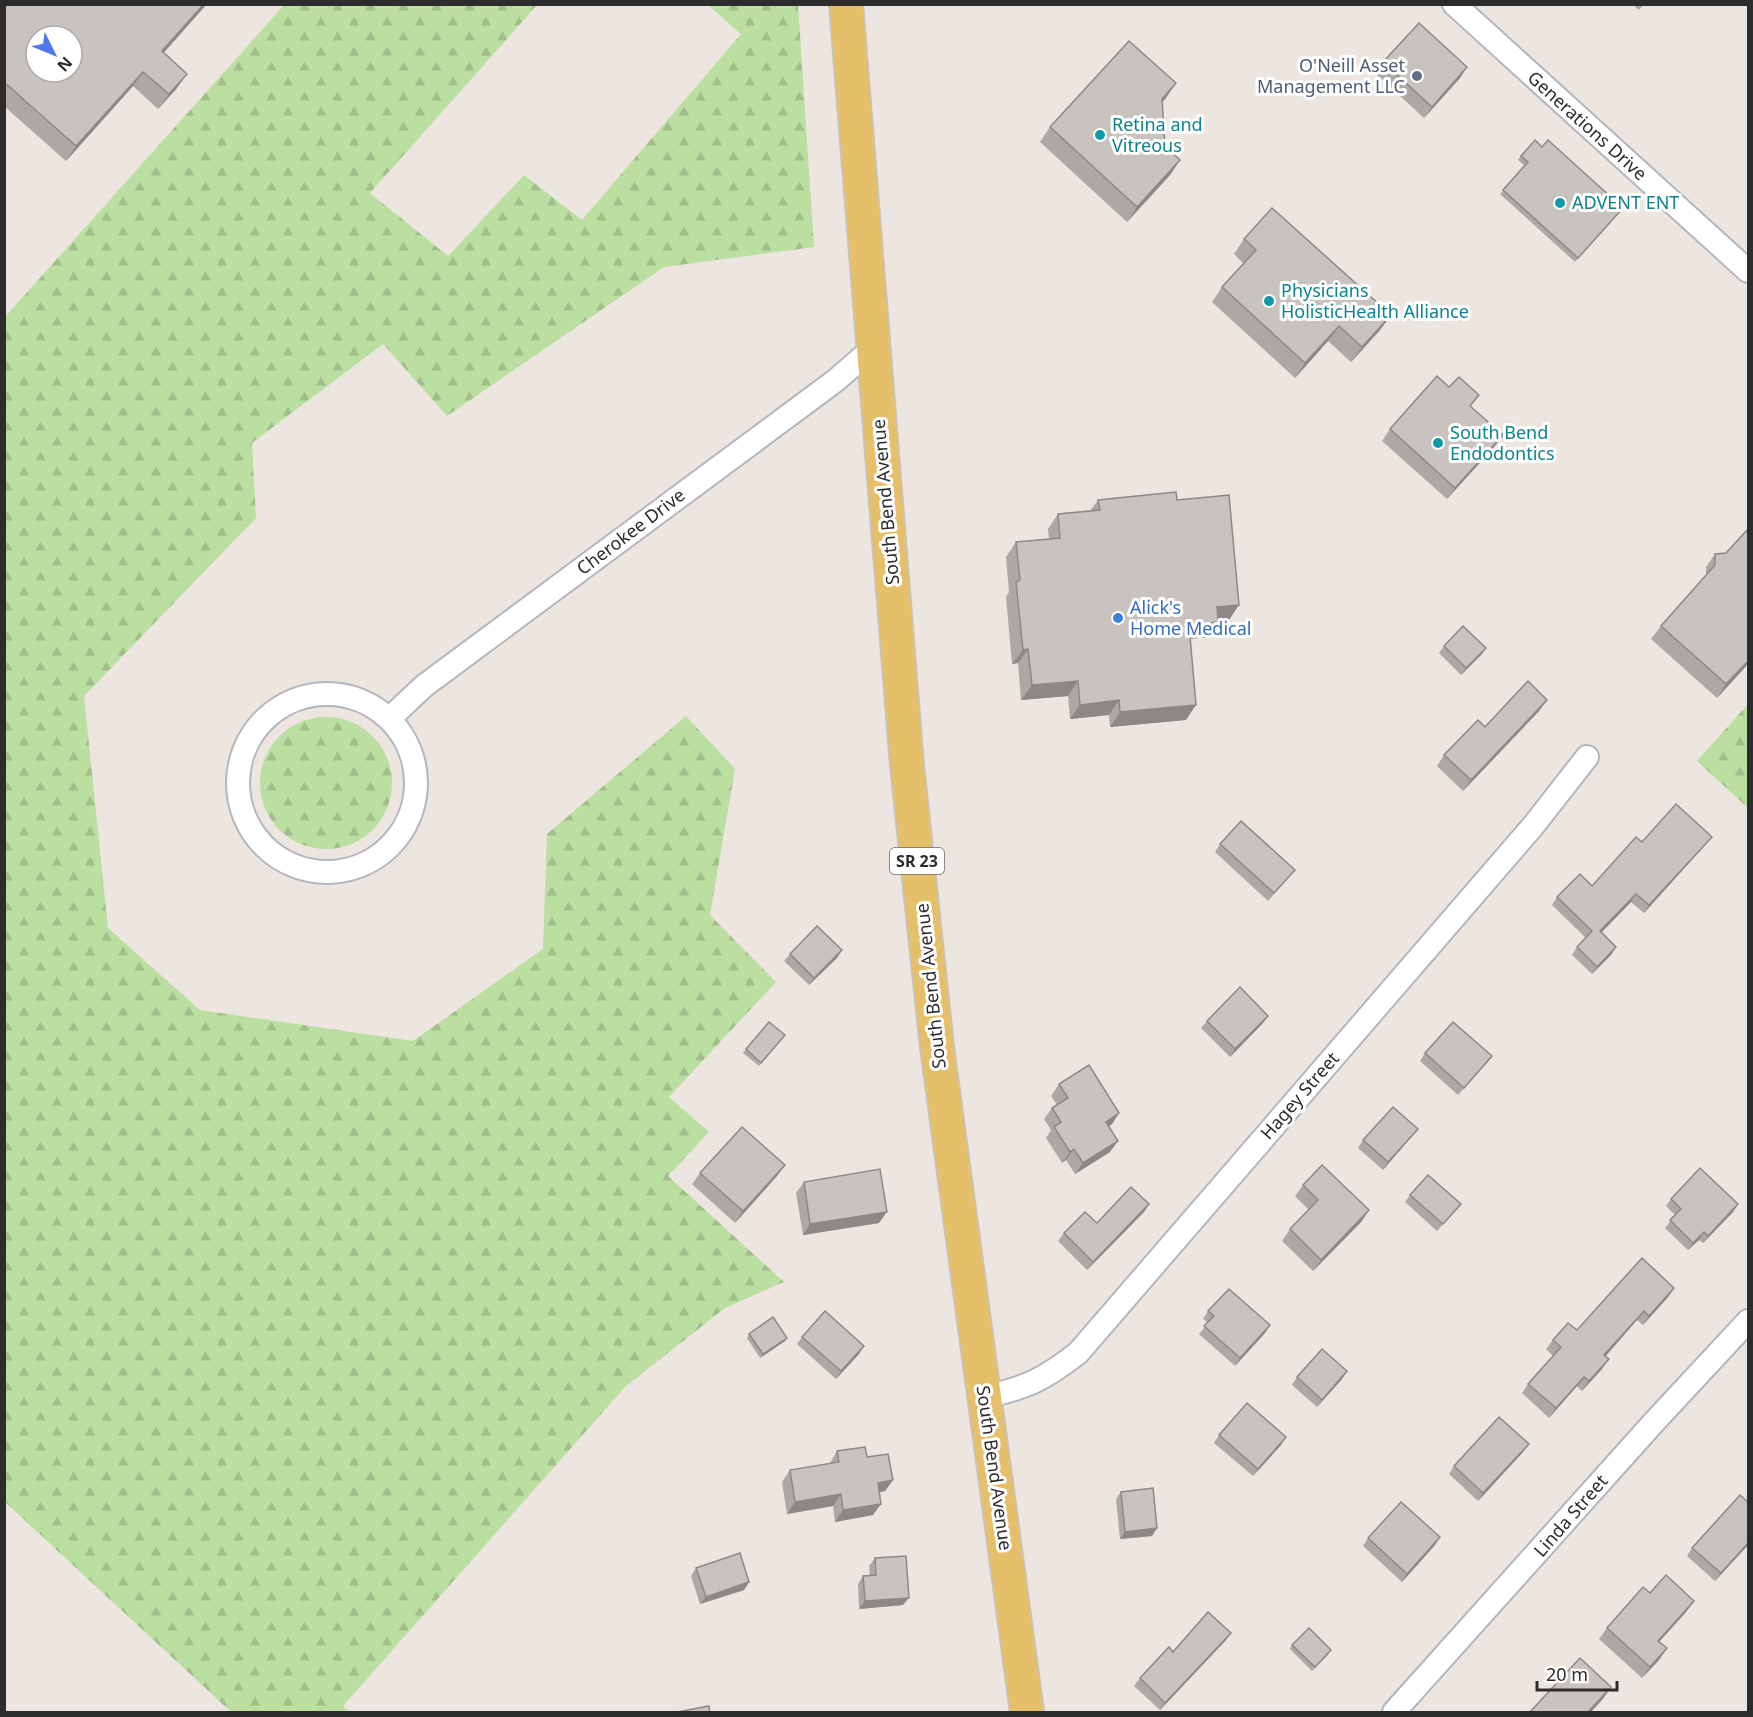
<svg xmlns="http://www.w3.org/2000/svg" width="1753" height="1717" font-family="'Noto Sans',sans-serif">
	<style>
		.forest { fill: url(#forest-firs) }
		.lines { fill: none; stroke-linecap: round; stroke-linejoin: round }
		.street-casing { stroke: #b3b6be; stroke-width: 26 }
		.primary-casing { stroke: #c4c4c4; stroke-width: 36 }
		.street { stroke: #fff; stroke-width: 22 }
		.primary { stroke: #e6bf6b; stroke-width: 33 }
		.wall { fill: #aca8a4 }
		.shaded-wall { fill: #8c8886 }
		.building { fill: #c8c3bf; stroke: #8c8886; stroke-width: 1.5; fill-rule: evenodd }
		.service-dot { fill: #5c6f8a; stroke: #fff; stroke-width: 2 }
		.culture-dot { fill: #0f9aa8; stroke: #fff; stroke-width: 2 }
		.shop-dot { fill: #3f7fe0; stroke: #fff; stroke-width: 2 }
		.labels { text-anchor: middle; stroke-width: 6; stroke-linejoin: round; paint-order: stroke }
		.shield { fill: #fff; stroke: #6b6b6b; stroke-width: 1.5 }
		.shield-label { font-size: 16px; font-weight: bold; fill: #2c2c2c }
		.service-label { font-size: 18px; fill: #4e5e75; stroke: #fff; text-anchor: end }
		.culture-label { font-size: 18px; fill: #0d838f; stroke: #fff; text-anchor: start }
		.street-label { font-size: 18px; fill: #2c2c2c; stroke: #fff }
		.shop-label { font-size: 18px; fill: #366cbe; stroke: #fff; text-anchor: start }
	</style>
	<defs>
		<pattern id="forest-firs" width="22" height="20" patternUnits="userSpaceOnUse" patternTransform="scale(1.5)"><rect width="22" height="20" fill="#bbdea1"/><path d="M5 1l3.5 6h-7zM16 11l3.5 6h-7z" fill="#a1bf8b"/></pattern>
	</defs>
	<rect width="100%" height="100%" fill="#ede6e0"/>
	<g class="forest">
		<path d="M 285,4 L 537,5 L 370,193 L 448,256 L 524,175 L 582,220 L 741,34 L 708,5 L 798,5 L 814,247 L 664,267 L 447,416 L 383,344 L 252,443 L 256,518 L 84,696 L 108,928 L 200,1010 L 413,1041 L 543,949 L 547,834 L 686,716 L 735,769 L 710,915 L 776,982 L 669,1097 L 709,1132 L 668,1176 L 784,1282 L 725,1308 L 625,1387 L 343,1706 L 349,1712 L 231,1712 L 4,1501 L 5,317 Z"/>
		<path d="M 1748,704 L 1748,808 L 1697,761 Z"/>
		<circle cx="326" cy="783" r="66"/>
	</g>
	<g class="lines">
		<g class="street-casing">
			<g id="street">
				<path d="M 1454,4 L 1748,271"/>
				<circle cx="327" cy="783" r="89"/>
				<path d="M 390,718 L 424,686 L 835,381 L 873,348"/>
				<path d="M 984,1397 C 1026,1388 1043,1380 1078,1353 L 1533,826 L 1587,757"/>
				<path d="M 1394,1712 L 1655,1421 L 1748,1321"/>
			</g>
		</g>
		<g class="primary-casing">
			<path id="primary" d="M 846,4 L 907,765 L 937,1047 L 1027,1712"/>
		</g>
		<use href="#street" class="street"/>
		<use href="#primary" class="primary"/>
	</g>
	<g class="wall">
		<path d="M 1632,4 L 1644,4 L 1639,10 Z"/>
		<path d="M 4,8 L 164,53 L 177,88 L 158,109 L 133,86 L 66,161 L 4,106 Z"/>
		<path d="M 1383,62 L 1460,78 L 1424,118 L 1375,73 Z"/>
		<path d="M 1166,98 L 1162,102 L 1165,146 L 1180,160 L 1170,175 L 1127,222 L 1040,142 L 1050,127 Z"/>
		<path d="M 1542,147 L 1623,208 L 1575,262 L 1500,194 L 1525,166 L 1518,160 L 1521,156 Z"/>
		<path d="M 1244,239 L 1391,315 L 1380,330 L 1351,362 L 1328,341 L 1295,378 L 1212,302 L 1222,287 L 1244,264 L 1234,254 Z"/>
		<path d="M 1471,407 L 1495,446 L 1447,499 L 1382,441 L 1390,429 Z"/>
		<path d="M 1098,500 L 1177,500 L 1229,620 L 1218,621 L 1208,637 L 1190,639 L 1186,720 L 1110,727 L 1109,715 L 1070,719 L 1068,696 L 1021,700 L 1018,663 L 1012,664 L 1006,597 L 1009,592 L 1006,557 L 1016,542 L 1049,539 L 1048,529 L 1058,514 L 1090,511 Z"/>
		<path d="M 1749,528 L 1749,663 L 1717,698 L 1651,639 L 1661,626 L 1706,576 L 1706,567 L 1715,554 L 1726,553 Z"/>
		<path d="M 1444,646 L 1486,648 L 1481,655 L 1461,675 L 1439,653 Z"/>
		<path d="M 1547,700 L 1539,711 L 1463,791 L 1437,766 L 1444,755 L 1485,727 Z"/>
		<path d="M 1642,842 L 1706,844 L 1644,913 L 1631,902 L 1602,932 L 1616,947 L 1611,955 L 1592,974 L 1572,955 L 1577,947 L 1586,938 L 1552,905 L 1557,897 L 1592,886 Z"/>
		<path d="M 1220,844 L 1289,877 L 1268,901 L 1215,852 Z"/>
		<path d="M 790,954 L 837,958 L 809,985 L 784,961 Z"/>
		<path d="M 1268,1016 L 1263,1023 L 1230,1057 L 1201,1028 L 1207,1021 Z"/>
		<path d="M 782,1039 L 759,1066 L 743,1053 L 746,1049 Z"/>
		<path d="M 1425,1053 L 1492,1056 L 1486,1064 L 1458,1095 L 1420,1061 Z"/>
		<path d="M 1059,1084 L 1119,1113 L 1112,1124 L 1109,1126 L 1110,1152 L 1075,1174 L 1066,1160 L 1062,1163 L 1046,1138 L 1051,1130 L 1044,1119 L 1052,1108 L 1057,1105 L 1051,1096 Z"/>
		<path d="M 1418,1129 L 1412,1136 L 1383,1170 L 1358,1148 L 1363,1140 Z"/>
		<path d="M 785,1165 L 777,1176 L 735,1223 L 692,1184 L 700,1173 Z"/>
		<path d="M 804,1182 L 879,1223 L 803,1235 L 796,1193 Z"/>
		<path d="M 1303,1185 L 1369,1210 L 1361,1222 L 1313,1271 L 1282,1241 L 1290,1229 L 1309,1210 L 1295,1196 Z"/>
		<path d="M 1410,1195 L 1461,1204 L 1455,1211 L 1437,1231 L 1405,1202 Z"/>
		<path d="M 1671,1199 L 1738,1204 L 1733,1212 L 1703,1243 L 1699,1240 L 1688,1250 L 1665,1228 L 1675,1215 L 1666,1206 Z"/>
		<path d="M 1149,1204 L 1144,1212 L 1087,1270 L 1058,1241 L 1064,1233 Z"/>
		<path d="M 1674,1288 L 1668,1297 L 1643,1325 L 1637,1320 L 1605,1356 L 1602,1369 L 1582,1391 L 1577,1386 L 1549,1418 L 1522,1393 L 1528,1384 L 1553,1356 L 1546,1349 L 1553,1340 Z"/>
		<path d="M 1208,1311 L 1270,1325 L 1265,1333 L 1235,1366 L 1199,1334 L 1208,1323 L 1203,1319 Z"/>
		<path d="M 749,1334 L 787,1338 L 785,1341 L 760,1358 L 747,1338 Z"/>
		<path d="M 802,1337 L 859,1354 L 836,1379 L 797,1344 Z"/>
		<path d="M 1347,1371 L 1342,1379 L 1317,1407 L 1292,1385 L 1297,1377 Z"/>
		<path d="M 1219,1435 L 1281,1445 L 1253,1476 L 1214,1443 Z"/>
		<path d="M 837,1451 L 867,1457 L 893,1480 L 885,1491 L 879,1492 L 873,1515 L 835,1522 L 833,1506 L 787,1514 L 782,1482 L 790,1470 L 830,1463 Z"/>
		<path d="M 1523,1452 L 1478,1501 L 1449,1474 L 1454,1466 Z"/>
		<path d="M 1121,1492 L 1157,1528 L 1152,1536 L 1120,1539 L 1116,1499 Z"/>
		<path d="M 1749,1503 L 1749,1544 L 1715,1581 L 1687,1556 L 1692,1548 Z"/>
		<path d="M 1368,1538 L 1435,1545 L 1402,1582 L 1363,1546 Z"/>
		<path d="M 875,1558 L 903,1605 L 859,1609 L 858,1584 L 863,1576 L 870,1576 L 869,1566 Z"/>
		<path d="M 696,1568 L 749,1582 L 744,1590 L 700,1604 L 691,1576 Z"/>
		<path d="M 1650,1593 L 1694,1601 L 1686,1612 L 1659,1642 L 1659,1660 L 1642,1678 L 1599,1639 L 1607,1628 Z"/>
		<path d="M 1226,1640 L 1160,1710 L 1134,1686 L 1140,1678 L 1173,1652 Z"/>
		<path d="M 1292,1645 L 1329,1654 L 1312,1671 L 1290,1649 Z"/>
	</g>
	<g class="shaded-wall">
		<path d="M 204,4 L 207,4 L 152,66 L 162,51 Z"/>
		<path d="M 1467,67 L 1460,78 L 1424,118 L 1432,107 Z"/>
		<path d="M 143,72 L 133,86 L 66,161 L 76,146 Z"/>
		<path d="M 187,74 L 177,88 L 158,109 L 169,94 Z"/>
		<path d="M 1176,83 L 1166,98 L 1152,113 L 1162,99 Z"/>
		<path d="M 1180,160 L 1170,175 L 1127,222 L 1137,207 Z"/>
		<path d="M 1391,315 L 1380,330 L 1351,362 L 1362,347 Z"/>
		<path d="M 1339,326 L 1328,341 L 1295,378 L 1305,363 Z"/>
		<path d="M 1503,435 L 1495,446 L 1447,499 L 1455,488 Z"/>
		<path d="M 1239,605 L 1229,620 L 1207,622 L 1217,607 Z"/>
		<path d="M 1218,622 L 1208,637 L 1178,640 L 1189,625 Z"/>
		<path d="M 1486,648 L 1481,655 L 1461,675 L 1466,668 Z"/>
		<path d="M 1028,649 L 1018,663 L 1012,664 L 1023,650 Z"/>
		<path d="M 1749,660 L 1749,663 L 1717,698 L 1726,684 Z"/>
		<path d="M 1078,681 L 1068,696 L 1021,700 L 1032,685 Z"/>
		<path d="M 1119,700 L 1109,715 L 1070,719 L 1080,705 Z"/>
		<path d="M 1547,700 L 1539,711 L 1463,791 L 1471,780 Z"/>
		<path d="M 1196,705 L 1186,720 L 1110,727 L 1120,712 Z"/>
		<path d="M 1712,837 L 1706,844 L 1644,913 L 1649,905 Z"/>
		<path d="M 1636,894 L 1631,902 L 1595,939 L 1600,931 Z"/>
		<path d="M 1616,947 L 1611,955 L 1592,974 L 1597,967 Z"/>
		<path d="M 842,950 L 837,958 L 809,985 L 814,978 Z"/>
		<path d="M 1268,1016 L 1263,1023 L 1230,1057 L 1235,1049 Z"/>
		<path d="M 1119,1113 L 1112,1124 L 1098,1133 L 1106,1122 Z"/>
		<path d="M 1418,1129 L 1412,1136 L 1383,1170 L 1388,1162 Z"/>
		<path d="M 1118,1141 L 1110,1152 L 1075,1174 L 1083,1163 Z"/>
		<path d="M 1074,1149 L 1066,1160 L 1062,1163 L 1070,1152 Z"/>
		<path d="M 785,1165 L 777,1176 L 735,1223 L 743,1211 Z"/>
		<path d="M 1149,1204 L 1144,1212 L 1087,1270 L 1093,1262 Z"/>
		<path d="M 1738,1204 L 1733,1212 L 1703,1243 L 1708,1236 Z"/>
		<path d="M 1369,1210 L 1361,1222 L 1313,1271 L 1321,1260 Z"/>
		<path d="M 887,1212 L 879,1223 L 803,1235 L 810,1224 Z"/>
		<path d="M 1704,1232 L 1699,1240 L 1688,1250 L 1693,1243 Z"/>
		<path d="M 1674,1288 L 1668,1297 L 1643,1325 L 1649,1316 Z"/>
		<path d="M 1644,1311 L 1637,1320 L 1598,1365 L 1604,1355 Z"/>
		<path d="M 1270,1325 L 1265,1333 L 1235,1366 L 1240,1358 Z"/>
		<path d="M 787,1338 L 785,1341 L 760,1358 L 763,1354 Z"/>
		<path d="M 864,1346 L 859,1354 L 836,1379 L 841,1371 Z"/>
		<path d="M 1609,1359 L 1602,1369 L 1582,1391 L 1589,1381 Z"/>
		<path d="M 1347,1371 L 1342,1379 L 1317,1407 L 1322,1400 Z"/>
		<path d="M 1584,1377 L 1577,1386 L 1549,1418 L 1556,1408 Z"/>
		<path d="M 1286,1437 L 1281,1445 L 1253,1476 L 1258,1469 Z"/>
		<path d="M 1529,1444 L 1523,1452 L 1478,1501 L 1483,1493 Z"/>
		<path d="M 893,1480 L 885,1491 L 870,1494 L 878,1483 Z"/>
		<path d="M 841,1494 L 833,1506 L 787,1514 L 795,1502 Z"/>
		<path d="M 881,1504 L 873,1515 L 835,1522 L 843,1510 Z"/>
		<path d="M 1157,1528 L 1152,1536 L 1120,1539 L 1125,1532 Z"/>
		<path d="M 1440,1537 L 1435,1545 L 1402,1582 L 1407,1574 Z"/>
		<path d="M 1749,1542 L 1749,1544 L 1715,1581 L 1721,1573 Z"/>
		<path d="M 749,1582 L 744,1590 L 700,1604 L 706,1597 Z"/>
		<path d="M 909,1598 L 903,1605 L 859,1609 L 865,1601 Z"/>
		<path d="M 1694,1601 L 1686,1612 L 1650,1652 L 1658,1641 Z"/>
		<path d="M 1231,1633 L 1226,1640 L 1160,1710 L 1165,1703 Z"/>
		<path d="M 1667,1648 L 1659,1660 L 1642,1678 L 1650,1667 Z"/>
		<path d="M 1611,1687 L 1603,1699 L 1590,1713 L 1587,1713 Z"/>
	</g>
	<g class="building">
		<path d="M 8,4 L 204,4 L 162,51 L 187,74 L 169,94 L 143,72 L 76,146 L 4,82 L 4,8 ZM 36,36 L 72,36 L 72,72 L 36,72 Z"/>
		<path d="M 1419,23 L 1467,67 L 1432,107 L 1383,62 Z"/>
		<path d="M 1129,41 L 1176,83 L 1162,99 L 1165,146 L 1180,160 L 1137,207 L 1050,127 Z"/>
		<path d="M 1535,140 L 1542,147 L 1548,140 L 1623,208 L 1578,258 L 1503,190 L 1528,162 L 1521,156 Z"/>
		<path d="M 1272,208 L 1391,315 L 1362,347 L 1339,326 L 1305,363 L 1222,287 L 1256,250 L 1244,239 Z"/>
		<path d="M 1437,376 L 1449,387 L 1459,377 L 1479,395 L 1470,406 L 1503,435 L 1455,488 L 1390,429 Z"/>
		<path d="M 1176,492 L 1177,500 L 1229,495 L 1239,605 L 1217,607 L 1218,622 L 1189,625 L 1196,705 L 1120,712 L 1119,700 L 1080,705 L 1078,681 L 1032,685 L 1028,649 L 1023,650 L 1016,582 L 1020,580 L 1016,542 L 1060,538 L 1058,514 L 1100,510 L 1098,500 Z"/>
		<path d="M 1749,528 L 1749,660 L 1726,684 L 1661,626 L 1715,565 L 1715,554 L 1726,553 Z"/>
		<path d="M 1463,626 L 1486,648 L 1466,668 L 1444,646 Z"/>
		<path d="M 1528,681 L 1547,700 L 1471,780 L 1444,755 L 1478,720 L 1485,727 Z"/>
		<path d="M 1676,804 L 1712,837 L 1649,905 L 1636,894 L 1600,931 L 1616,947 L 1597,967 L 1577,947 L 1592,931 L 1557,897 L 1580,874 L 1592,886 L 1636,837 L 1642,842 Z"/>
		<path d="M 1241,821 L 1295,870 L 1274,893 L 1220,844 Z"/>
		<path d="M 817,926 L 842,950 L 814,978 L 790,954 Z"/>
		<path d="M 1240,987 L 1268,1016 L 1235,1049 L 1207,1021 Z"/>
		<path d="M 769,1022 L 785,1035 L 761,1063 L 746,1049 Z"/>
		<path d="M 1453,1022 L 1492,1056 L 1464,1088 L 1425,1053 Z"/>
		<path d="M 1089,1065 L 1119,1113 L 1106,1122 L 1118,1141 L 1083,1163 L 1074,1149 L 1070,1152 L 1054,1127 L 1061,1122 L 1052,1108 L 1068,1098 L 1059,1084 Z"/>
		<path d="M 1393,1107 L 1418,1129 L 1388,1162 L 1363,1140 Z"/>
		<path d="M 742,1127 L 785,1165 L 743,1211 L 700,1173 Z"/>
		<path d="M 1322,1165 L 1369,1210 L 1321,1260 L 1290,1229 L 1318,1200 L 1303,1185 Z"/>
		<path d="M 1700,1168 L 1738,1204 L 1708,1236 L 1704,1232 L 1693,1243 L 1670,1220 L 1681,1209 L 1671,1199 Z"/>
		<path d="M 880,1169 L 887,1212 L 810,1224 L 804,1182 Z"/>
		<path d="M 1428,1175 L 1461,1204 L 1443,1224 L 1410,1195 Z"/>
		<path d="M 1131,1187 L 1149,1204 L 1093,1262 L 1064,1233 L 1085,1212 L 1097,1223 Z"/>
		<path d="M 1642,1258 L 1674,1288 L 1649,1316 L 1644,1311 L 1604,1355 L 1609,1359 L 1589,1381 L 1584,1377 L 1556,1408 L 1528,1384 L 1561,1347 L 1553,1340 L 1568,1323 L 1577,1330 Z"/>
		<path d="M 1229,1289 L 1270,1325 L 1240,1358 L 1204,1326 L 1214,1316 L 1208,1311 Z"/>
		<path d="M 825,1311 L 864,1346 L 841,1371 L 802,1337 Z"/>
		<path d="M 773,1317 L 787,1338 L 763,1354 L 749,1334 Z"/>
		<path d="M 1322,1349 L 1347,1371 L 1322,1400 L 1297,1377 Z"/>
		<path d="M 1247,1403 L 1286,1437 L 1258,1469 L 1219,1435 Z"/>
		<path d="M 1499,1417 L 1529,1444 L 1483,1493 L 1454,1466 Z"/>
		<path d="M 865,1447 L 867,1457 L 888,1454 L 893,1480 L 878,1483 L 881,1504 L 843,1510 L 841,1494 L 795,1502 L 790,1470 L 839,1462 L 837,1451 Z"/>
		<path d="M 1153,1488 L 1157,1528 L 1125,1532 L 1121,1492 Z"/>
		<path d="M 1740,1495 L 1749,1503 L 1749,1542 L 1721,1573 L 1692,1548 Z"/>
		<path d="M 1401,1502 L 1440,1537 L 1407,1574 L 1368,1538 Z"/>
		<path d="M 740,1553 L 749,1582 L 706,1597 L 696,1568 Z"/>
		<path d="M 906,1556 L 909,1598 L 865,1601 L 863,1576 L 876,1575 L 875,1558 Z"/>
		<path d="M 1666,1575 L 1694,1601 L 1658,1641 L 1667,1648 L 1650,1667 L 1607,1628 L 1643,1587 L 1650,1593 Z"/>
		<path d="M 1208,1612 L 1231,1633 L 1165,1703 L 1140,1678 L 1169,1647 L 1173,1652 Z"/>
		<path d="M 1309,1628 L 1331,1650 L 1315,1667 L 1292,1645 Z"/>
		<path d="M 1580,1658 L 1611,1687 L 1587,1713 L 1529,1713 Z"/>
		<path d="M 709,1706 L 710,1713 L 672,1713 Z"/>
	</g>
	<circle class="service-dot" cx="1417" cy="76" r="6"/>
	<g class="culture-dot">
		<circle cx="1100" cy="135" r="6"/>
		<circle cx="1560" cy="203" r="6"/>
		<circle cx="1269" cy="301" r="6"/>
		<circle cx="1438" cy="443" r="6"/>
	</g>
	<circle class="shop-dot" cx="1118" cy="618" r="6"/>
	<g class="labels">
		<rect class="shield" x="890" y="848" width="54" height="26" rx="4.5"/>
		<g class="shield-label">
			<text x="917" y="867">SR 23</text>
		</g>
		<g class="service-label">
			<text x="1405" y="72">O'Neill Asset<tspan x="1405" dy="21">Management LLC</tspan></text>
		</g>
		<g class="culture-label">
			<text x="1112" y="131">Retina and<tspan x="1112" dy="21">Vitreous</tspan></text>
			<text x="1572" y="209">ADVENT ENT</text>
			<text x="1281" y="297">Physicians<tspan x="1281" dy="21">HolisticHealth Alliance</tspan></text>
			<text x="1450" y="439">South Bend<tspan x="1450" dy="21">Endodontics</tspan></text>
		</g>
		<g class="street-label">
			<text transform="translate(1587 126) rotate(42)" y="6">Generations Drive</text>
			<text transform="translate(886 502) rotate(-95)" y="6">South Bend Avenue</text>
			<text transform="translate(631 532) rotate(-37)" y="6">Cherokee Drive</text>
			<text transform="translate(931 986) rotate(-96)" y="6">South Bend Avenue</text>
			<text transform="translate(1300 1096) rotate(-49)" y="6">Hagey Street</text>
			<text transform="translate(994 1468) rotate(82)" y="6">South Bend Avenue</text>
			<text transform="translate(1571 1516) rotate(-49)" y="6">Linda Street</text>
		</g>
		<g class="shop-label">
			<text x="1130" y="614">Alick's<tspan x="1130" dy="21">Home Medical</tspan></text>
		</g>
	</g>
	<rect width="1753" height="1717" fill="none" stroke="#2c2c2c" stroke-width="12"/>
	<g transform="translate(54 54) rotate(133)"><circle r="28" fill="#ffffff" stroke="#ababab" stroke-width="1.5"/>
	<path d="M0-4.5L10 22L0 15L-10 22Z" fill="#4e78ec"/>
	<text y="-9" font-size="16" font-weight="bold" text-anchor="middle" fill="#2c2c2c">N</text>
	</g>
	<path d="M1537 1681v9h80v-9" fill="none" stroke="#2c2c2c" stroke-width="3"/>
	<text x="1546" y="1681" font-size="18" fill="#2c2c2c" stroke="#ffffff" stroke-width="4.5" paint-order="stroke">20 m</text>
</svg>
